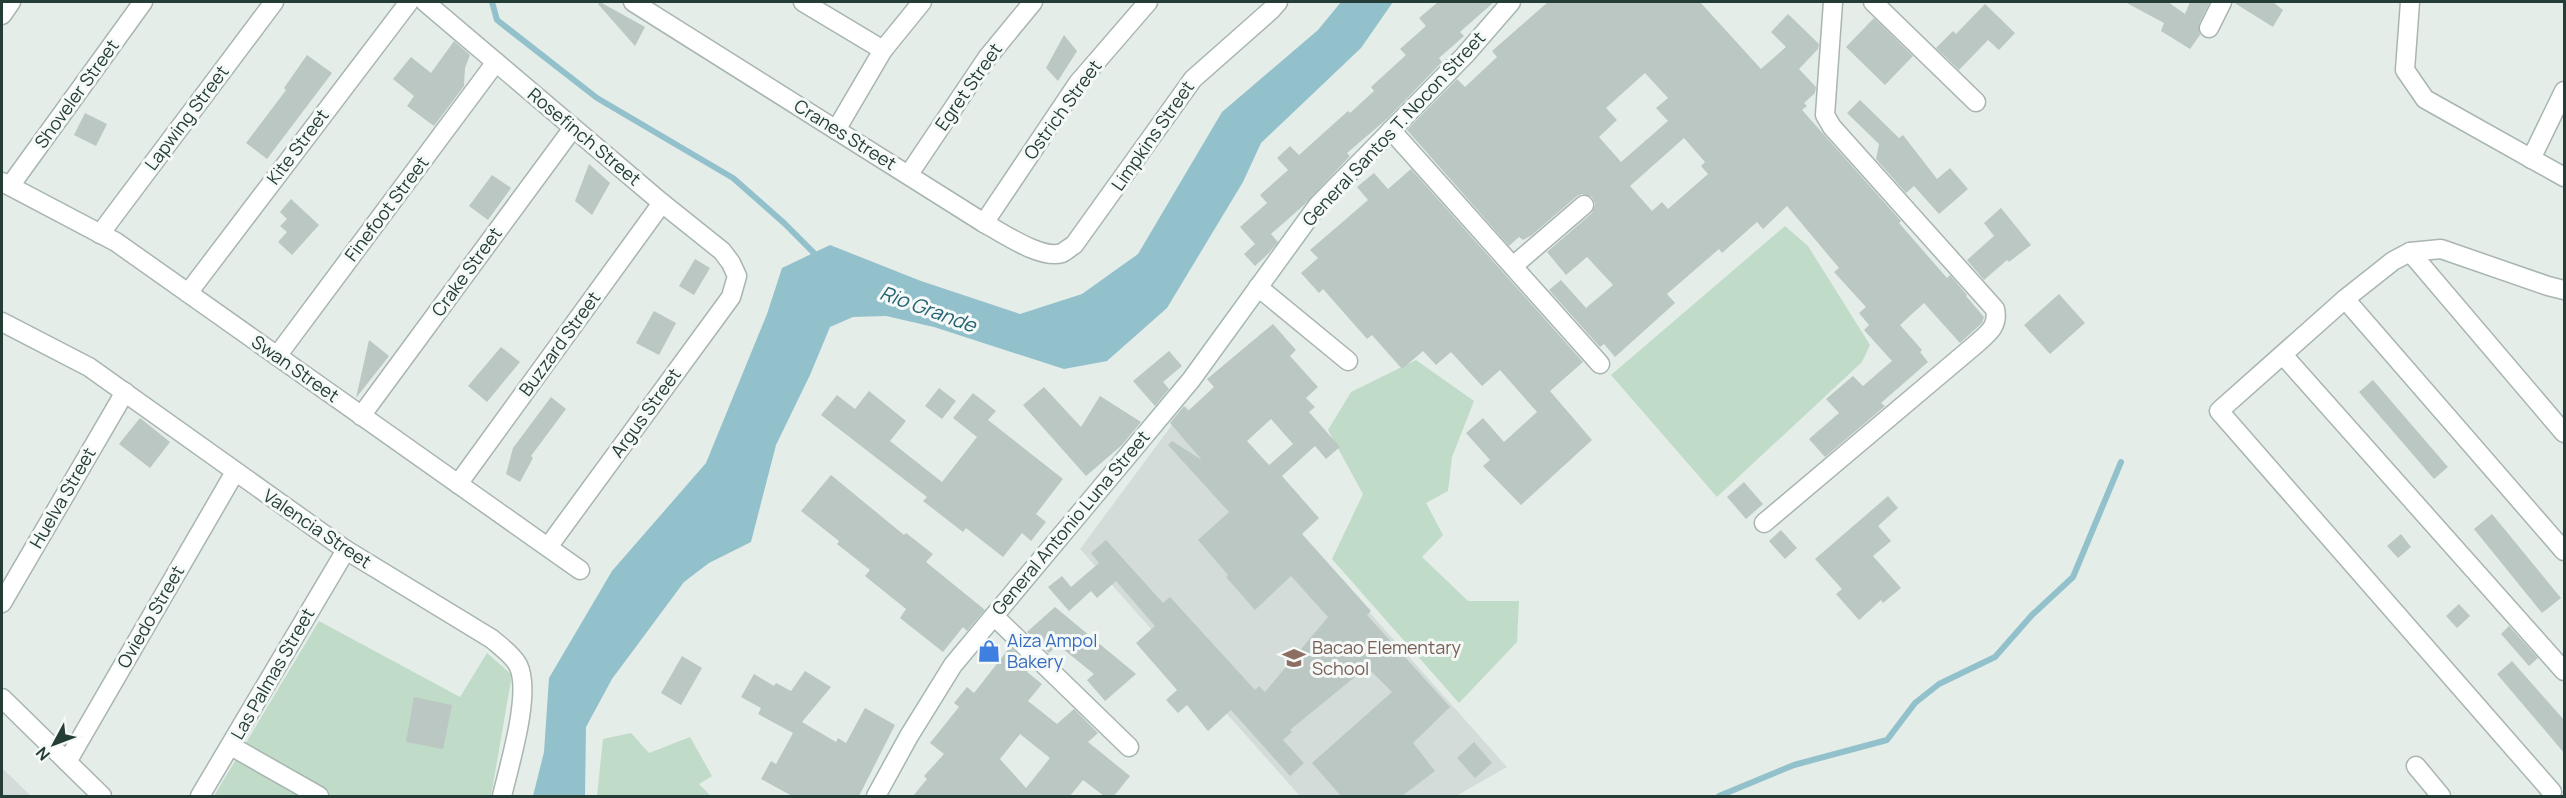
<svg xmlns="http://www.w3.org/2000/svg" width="2566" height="798" font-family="Manrope,sans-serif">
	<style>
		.built { fill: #d3dcd8 }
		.green { fill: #c0dbc8 }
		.water { fill: #92c1cc }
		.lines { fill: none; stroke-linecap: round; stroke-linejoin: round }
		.stream { stroke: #92c1cc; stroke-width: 6 }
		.building { fill: #bac7c2; fill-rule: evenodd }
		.street-casing { stroke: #a8b5b0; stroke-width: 21 }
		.secondary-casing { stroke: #a4b7b1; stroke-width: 21 }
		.street { stroke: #fff; stroke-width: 18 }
		.secondary { stroke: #fff; stroke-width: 18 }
		.labels { text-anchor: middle; stroke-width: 6; stroke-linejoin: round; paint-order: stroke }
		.street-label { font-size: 18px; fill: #253d37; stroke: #f5f9f7 }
		.shop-label { font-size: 18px; fill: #366cbe; stroke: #f5f9f7; text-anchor: start }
		.education-label { font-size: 18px; fill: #785e54; stroke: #f5f9f7; text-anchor: start }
		.water-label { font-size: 20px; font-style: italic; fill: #256373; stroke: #f5f9f7 }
	</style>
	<rect width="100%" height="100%" fill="#e5ede9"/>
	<g class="built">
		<path d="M 1186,406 L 1507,767 L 1456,796 L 1300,796 L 1080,549 Z"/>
		<path d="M 2,768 L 31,796 L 2,796 Z"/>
	</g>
	<g class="green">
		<path d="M 1785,226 L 1808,246 L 1870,345 L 1862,362 L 1717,497 L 1611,375 Z"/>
		<path d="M 1416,360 L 1474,401 L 1452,457 L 1448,491 L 1426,503 L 1443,535 L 1422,557 L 1468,601 L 1519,601 L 1517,642 L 1459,703 L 1332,559 L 1363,494 L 1328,430 L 1351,392 Z"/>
		<path d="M 319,621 L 460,697 L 487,653 L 512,675 L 491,796 L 214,796 Z"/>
		<path d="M 631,733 L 649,753 L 690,737 L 712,776 L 699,784 L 711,796 L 597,796 L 603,739 Z"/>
	</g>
	<path class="water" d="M 1341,2 L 1393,2 L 1361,48 L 1261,143 L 1243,182 L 1167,308 L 1107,361 L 1064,369 L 934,327 L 886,316 L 853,317 L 830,327 L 810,375 L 776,445 L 751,542 L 709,563 L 684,582 L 612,679 L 586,727 L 585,796 L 533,796 L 544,752 L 549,678 L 612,571 L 706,463 L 767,314 L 782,268 L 830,245 L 921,281 L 1020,314 L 1082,294 L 1138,254 L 1222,112 L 1318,30 Z"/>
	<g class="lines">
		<g class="stream">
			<path d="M 492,2 L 497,20 L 597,98 L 733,178 L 784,223 L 818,257"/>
			<path d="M 1719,796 L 1794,765 L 1887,740 L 1915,703 L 1939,684 L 1995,657 L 2032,615 L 2073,577 L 2121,462"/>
		</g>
	</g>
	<g class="building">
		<path d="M 600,2 L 645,27 L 635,46 L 598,4 Z"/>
		<path d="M 1438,2 L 1494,2 L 1460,32 L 1464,36 L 1439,58 L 1442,62 L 1388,118 L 1347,153 L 1350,156 L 1304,205 L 1271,234 L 1278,242 L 1269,253 L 1255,266 L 1244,254 L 1255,244 L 1240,227 L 1267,203 L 1260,195 L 1288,170 L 1277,158 L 1290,146 L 1299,155 L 1348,111 L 1350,113 L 1374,91 L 1371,87 L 1406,55 L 1400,49 L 1426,26 L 1419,18 Z"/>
		<path d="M 1548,2 L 1700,2 L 1761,69 L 1786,47 L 1771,32 L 1788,14 L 1819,44 L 1818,49 L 1799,69 L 1816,87 L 1815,93 L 1804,103 L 1807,106 L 1802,110 L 1901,221 L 1899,223 L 1947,278 L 1950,275 L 1967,295 L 1966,296 L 1984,317 L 1982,323 L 1960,343 L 1924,303 L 1900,325 L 1922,350 L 1920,352 L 1928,362 L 1881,403 L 1885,406 L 1825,457 L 1809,439 L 1839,413 L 1826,399 L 1853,376 L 1863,386 L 1892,361 L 1864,330 L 1869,325 L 1859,313 L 1866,307 L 1834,272 L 1839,268 L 1787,206 L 1763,229 L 1757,222 L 1722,253 L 1719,249 L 1667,294 L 1675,303 L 1615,357 L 1604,344 L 1600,347 L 1549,290 L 1561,280 L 1586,308 L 1613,285 L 1587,257 L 1566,275 L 1547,252 L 1592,213 L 1595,204 L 1592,197 L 1582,194 L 1577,196 L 1532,235 L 1523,240 L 1519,237 L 1509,246 L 1407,130 L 1457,79 L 1465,87 L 1497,57 L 1492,51 ZM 1645,73 L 1668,98 L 1656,108 L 1668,121 L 1621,162 L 1599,137 L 1617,120 L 1606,108 ZM 1684,138 L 1705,162 L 1701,166 L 1708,174 L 1668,209 L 1662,202 L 1652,211 L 1630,186 Z"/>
		<path d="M 2125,2 L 2168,2 L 2185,14 L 2190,2 L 2210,2 L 2199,24 L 2200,35 L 2190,49 L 2161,31 L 2164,23 Z"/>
		<path d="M 2233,2 L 2273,2 L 2283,10 L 2273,27 Z"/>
		<path d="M 1985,4 L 2015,33 L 1999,50 L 1988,40 L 1959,70 L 1936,48 L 1953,31 L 1956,34 Z"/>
		<path d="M 1874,18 L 1913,56 L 1885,85 L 1846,47 Z"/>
		<path d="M 1064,35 L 1077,51 L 1058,81 L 1046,68 Z"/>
		<path d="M 454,41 L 470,55 L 465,68 L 464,86 L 434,126 L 407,106 L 414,96 L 393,79 L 411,57 L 431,73 Z"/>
		<path d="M 307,55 L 332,73 L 267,159 L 246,143 L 286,90 L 284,88 Z"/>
		<path d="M 1860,100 L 1899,138 L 1903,135 L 1937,179 L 1950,168 L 1968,189 L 1939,214 L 1914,186 L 1906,193 L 1876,159 L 1879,144 L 1847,113 Z"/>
		<path d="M 85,113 L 107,124 L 96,146 L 74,135 Z"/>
		<path d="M 589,164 L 610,183 L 592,215 L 575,201 Z"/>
		<path d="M 1411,169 L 1583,362 L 1550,391 L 1592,440 L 1521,505 L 1483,466 L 1490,460 L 1466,433 L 1483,418 L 1504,442 L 1537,412 L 1500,370 L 1482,386 L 1451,352 L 1436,365 L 1423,351 L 1402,369 L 1372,335 L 1367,339 L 1323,289 L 1319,293 L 1301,273 L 1318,258 L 1310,250 L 1368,200 L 1357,187 L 1374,173 L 1388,189 Z"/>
		<path d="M 492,175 L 511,188 L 488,220 L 469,206 Z"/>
		<path d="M 291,199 L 319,225 L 292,255 L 278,242 L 287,232 L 280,226 L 287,219 L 280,212 Z"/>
		<path d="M 2001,208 L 2031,245 L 2009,262 L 2007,260 L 1984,280 L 1967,260 L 1994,236 L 1984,223 Z"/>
		<path d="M 695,259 L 710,268 L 694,295 L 679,286 Z"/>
		<path d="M 2059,294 L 2085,323 L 2050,354 L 2024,325 Z"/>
		<path d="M 654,311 L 676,323 L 659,355 L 636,343 Z"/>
		<path d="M 1273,324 L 1296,350 L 1290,356 L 1318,387 L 1306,398 L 1315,407 L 1309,412 L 1340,447 L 1326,459 L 1315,446 L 1282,476 L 1319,518 L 1302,534 L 1371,611 L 1367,615 L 1450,707 L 1413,743 L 1435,771 L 1402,796 L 1341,796 L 1312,763 L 1392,692 L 1367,667 L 1290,730 L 1292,732 L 1283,740 L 1304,763 L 1290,776 L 1231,710 L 1208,731 L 1187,705 L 1178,713 L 1166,700 L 1177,690 L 1136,643 L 1155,626 L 1116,581 L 1097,598 L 1091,591 L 1069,611 L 1048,587 L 1062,576 L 1071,587 L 1099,563 L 1091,553 L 1106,540 L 1163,603 L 1170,597 L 1255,690 L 1259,686 L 1265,692 L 1328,617 L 1291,576 L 1255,610 L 1226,577 L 1228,575 L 1198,540 L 1229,512 L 1168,445 L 1172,441 L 1202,460 L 1170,423 L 1184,406 L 1188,411 L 1214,387 L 1207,379 ZM 1271,419 L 1293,444 L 1269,465 L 1247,441 Z"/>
		<path d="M 369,340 L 389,356 L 356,398 Z"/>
		<path d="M 501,347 L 520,362 L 487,402 L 468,386 Z"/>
		<path d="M 1169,351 L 1182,366 L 1163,382 L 1169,389 L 1155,406 L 1133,381 Z"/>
		<path d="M 2373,380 L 2448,467 L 2434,479 L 2359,392 Z"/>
		<path d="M 1044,387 L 1081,427 L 1100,396 L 1141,422 L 1122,445 L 1086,476 L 1023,405 Z"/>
		<path d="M 939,388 L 956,401 L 942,419 L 925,406 Z"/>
		<path d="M 869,391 L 906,421 L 890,441 L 942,482 L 977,437 L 953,418 L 973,393 L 996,411 L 988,420 L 1063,479 L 1036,514 L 1046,522 L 1031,541 L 1022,533 L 1003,557 L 966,528 L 963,532 L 923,501 L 927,497 L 821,415 L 837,395 L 855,409 Z"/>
		<path d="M 551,397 L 566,409 L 531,456 L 533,458 L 520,482 L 506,474 L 513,448 Z"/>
		<path d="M 140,418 L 170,442 L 150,468 L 119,444 Z"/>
		<path d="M 831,475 L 904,535 L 906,533 L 933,554 L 926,562 L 985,610 L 967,631 L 963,627 L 943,652 L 900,618 L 906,609 L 865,576 L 870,570 L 837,544 L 839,541 L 801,511 Z"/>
		<path d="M 1744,482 L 1763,504 L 1746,519 L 1727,497 Z"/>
		<path d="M 1888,496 L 1898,508 L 1878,526 L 1891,541 L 1873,556 L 1901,588 L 1883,603 L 1881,600 L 1859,620 L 1836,594 L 1842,589 L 1815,559 Z"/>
		<path d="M 2492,514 L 2561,598 L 2542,613 L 2474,529 Z"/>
		<path d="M 1781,530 L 1797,548 L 1785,559 L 1769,541 Z"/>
		<path d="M 2401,534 L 2411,547 L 2398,558 L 2387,546 Z"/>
		<path d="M 2459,604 L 2470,616 L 2457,628 L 2446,616 Z"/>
		<path d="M 1055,607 L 1136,674 L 1105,701 L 1087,680 L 1094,674 L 1058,645 L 1049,653 L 1027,632 Z"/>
		<path d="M 2509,626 L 2538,658 L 2529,666 L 2501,634 Z"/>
		<path d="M 1010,647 L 1032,668 L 1027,672 L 1042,684 L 1028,701 L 1057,724 L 1074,709 L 1098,733 L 1088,742 L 1130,776 L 1114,796 L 1104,796 L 1083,780 L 1070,796 L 913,796 L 927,779 L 924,776 L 944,754 L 930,743 L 959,707 L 954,703 L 967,687 L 974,693 ZM 1020,734 L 1050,758 L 1026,788 L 1000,759 Z"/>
		<path d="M 682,656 L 702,668 L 681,705 L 661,693 Z"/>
		<path d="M 2512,661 L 2565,721 L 2565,754 L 2497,674 Z"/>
		<path d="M 805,671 L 831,687 L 802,722 L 836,742 L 838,738 L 846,743 L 865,708 L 895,725 L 859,796 L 792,796 L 761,779 L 771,761 L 776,764 L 793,733 L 758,714 L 761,708 L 741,697 L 754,674 L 774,686 L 776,683 L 791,691 Z"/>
		<path d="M 414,697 L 452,705 L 443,749 L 406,742 Z"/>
		<path d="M 1474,742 L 1492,763 L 1475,778 L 1457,758 Z"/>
	</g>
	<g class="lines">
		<g class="street-casing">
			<g id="street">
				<path d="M 425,2 L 662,203 L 722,251 L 731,263 L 737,276 L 731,297 L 548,547"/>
				<path d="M 633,2 L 984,223 C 1003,233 1041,260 1062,253 C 1066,251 1070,247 1074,245 L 1193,79 L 1271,10 L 1278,2"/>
				<path d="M 803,2 L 883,50"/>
				<path d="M 1873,2 L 1976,102"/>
				<path d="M 2410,2 L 2405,70 L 2425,99 L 2564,177"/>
				<path d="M 2,15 L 11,2"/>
				<path d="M 2209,28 L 2222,2"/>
				<path d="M 836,130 L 883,50 L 922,2"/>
				<path d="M 1391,130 L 1600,364"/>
				<path d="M 2531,159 L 2564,91"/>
				<path d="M 909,174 L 987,58 L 1033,2"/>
				<path d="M 2,182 L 116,242 L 580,570"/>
				<path d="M 10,186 L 143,2"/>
				<path d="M 984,223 L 1078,83 L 1148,2"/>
				<path d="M 100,234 L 274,2"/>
				<path d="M 2410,252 L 2564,433"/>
				<path d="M 1513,266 L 1584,205"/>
				<path d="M 1258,287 L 1348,361"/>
				<path d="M 188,293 L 409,2"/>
				<path d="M 2345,299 L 2564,551"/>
				<path d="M 2,322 L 89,367 L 346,550 L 492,639 C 501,647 512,654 518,665 C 532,692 509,766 502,796"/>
				<path d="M 2283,355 L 2564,671"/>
				<path d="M 277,356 L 496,62"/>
				<path d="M 361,416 L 573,128"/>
				<path d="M 458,484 L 662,203"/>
				<path d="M 1764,523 L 1975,345 C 1987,334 1999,327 1995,309 L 1832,127 L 1825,115 L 1833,2"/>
				<path d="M 2,603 L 125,392"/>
				<path d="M 994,616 L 1129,747"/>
				<path d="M 2,698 L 102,796"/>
				<path d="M 231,746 L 319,796"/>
				<path d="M 67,762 L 235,472"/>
				<path d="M 2416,766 L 2441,796"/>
				<path d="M 2552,792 L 2219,411 L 2345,299 L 2393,261 L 2410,252 L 2441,249 L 2548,286 L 2564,290"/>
				<path d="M 200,796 L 346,550"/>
			</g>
		</g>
		<g class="secondary-casing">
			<path id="secondary" d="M 876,796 L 909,736 L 953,665 L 1191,380 L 1318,205 L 1465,55 L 1511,2"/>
		</g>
		<use href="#street" class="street"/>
		<use href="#secondary" class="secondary"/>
	</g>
	<defs>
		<g id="shop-bare" transform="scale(1.8)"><path d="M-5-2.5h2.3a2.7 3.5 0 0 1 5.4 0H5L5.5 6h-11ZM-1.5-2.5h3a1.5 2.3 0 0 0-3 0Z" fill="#3f7fe0" stroke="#f5f9f7" stroke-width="2.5" paint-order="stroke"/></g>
		<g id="school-bare" transform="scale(1.8)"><path d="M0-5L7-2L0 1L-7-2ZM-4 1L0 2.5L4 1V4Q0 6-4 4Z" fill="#8d6e63" stroke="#f5f9f7" stroke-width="2.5" paint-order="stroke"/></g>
	</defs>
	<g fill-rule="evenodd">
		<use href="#shop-bare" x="989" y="651"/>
		<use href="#school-bare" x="1294" y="658"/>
	</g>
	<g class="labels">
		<g class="street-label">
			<text transform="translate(969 87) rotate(-55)" y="6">Egret Street</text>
			<text transform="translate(77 94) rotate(-54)" y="6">Shoveler Street</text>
			<text transform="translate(1063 110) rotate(-54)" y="6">Ostrich Street</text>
			<text transform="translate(187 118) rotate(-53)" y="6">Lapwing Street</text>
			<text transform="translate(1394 129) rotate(-47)" y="6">General Santos T. Nocon Street</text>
			<text transform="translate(845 135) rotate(32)" y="6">Cranes Street</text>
			<text transform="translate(1153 136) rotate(-55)" y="6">Limpkins Street</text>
			<text transform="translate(584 137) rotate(40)" y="6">Rosefinch Street</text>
			<text transform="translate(298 147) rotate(-53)" y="6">Kite Street</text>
			<text transform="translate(387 209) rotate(-53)" y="6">Finefoot Street</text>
			<text transform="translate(467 272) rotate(-54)" y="6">Crake Street</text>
			<text transform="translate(560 344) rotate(-54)" y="6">Buzzard Street</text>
			<text transform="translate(295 369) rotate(35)" y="6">Swan Street</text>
			<text transform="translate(646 413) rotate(-54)" y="6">Argus Street</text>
			<text transform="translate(63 498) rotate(-60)" y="6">Huelva Street</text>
			<text transform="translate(1071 523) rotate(-50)" y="6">General Antonio Luna Street</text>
			<text transform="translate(317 529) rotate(34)" y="6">Valencia Street</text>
			<text transform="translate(151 617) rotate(-60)" y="6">Oviedo Street</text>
			<text transform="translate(273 674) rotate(-60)" y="6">Las Palmas Street</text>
		</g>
		<g class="shop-label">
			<text x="1007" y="647">Aiza Ampol<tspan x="1007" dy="21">Bakery</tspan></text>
		</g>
		<g class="education-label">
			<text x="1312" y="654">Bacao Elementary<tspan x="1312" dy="21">School</tspan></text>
		</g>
		<g class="water-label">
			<text transform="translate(928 309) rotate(20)" y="7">Rio Grande</text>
		</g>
	</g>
	<rect width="2566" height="798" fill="none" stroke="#253d37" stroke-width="6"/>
	<g transform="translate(54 744) rotate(229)" stroke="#f5f9f7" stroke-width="4.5" paint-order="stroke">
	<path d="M0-4.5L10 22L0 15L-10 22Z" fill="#253d37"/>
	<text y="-9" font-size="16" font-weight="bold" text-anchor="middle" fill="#253d37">N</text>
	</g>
</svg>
